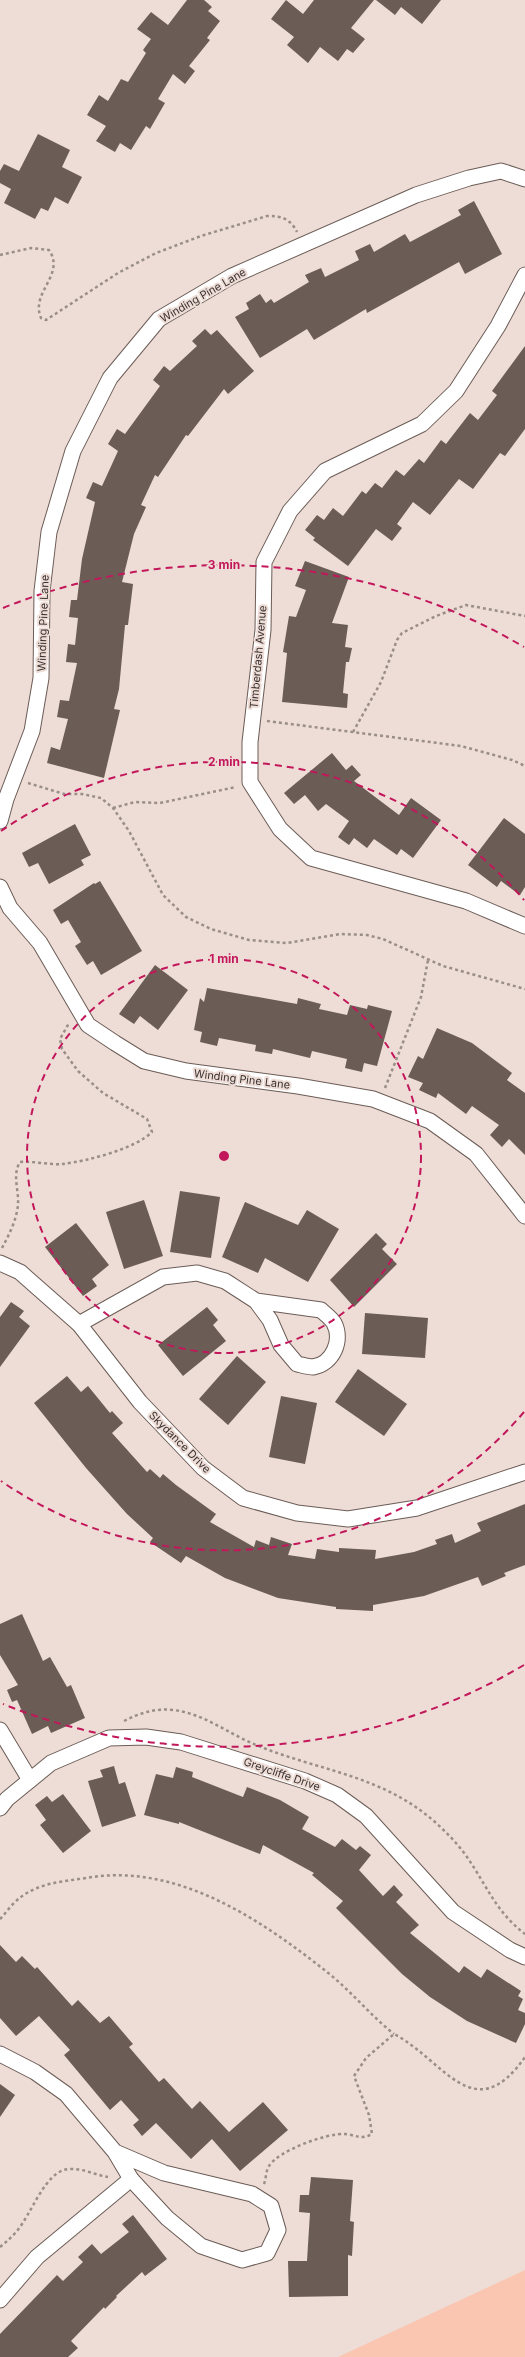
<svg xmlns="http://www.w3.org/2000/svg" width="525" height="2357" font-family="Inter,sans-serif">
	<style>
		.grass { fill: #fac6b1 }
		.building { fill: #6b5c56 }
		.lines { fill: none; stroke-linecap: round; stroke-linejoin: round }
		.minor-casing { stroke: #6b5c56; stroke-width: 17 }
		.path { stroke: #9a8e89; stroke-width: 2.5; stroke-dasharray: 3 3; stroke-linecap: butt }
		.minor { stroke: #fff; stroke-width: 15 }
		.ring { fill: none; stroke: #c2185b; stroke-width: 2; stroke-dasharray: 7 5 }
		.labels { text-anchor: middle; stroke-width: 4; stroke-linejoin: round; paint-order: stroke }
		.street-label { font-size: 11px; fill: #393230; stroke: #eeddd6 }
		.centre { fill: #c2185b; stroke: #eeddd6; stroke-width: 2 }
		.ring-label { font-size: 12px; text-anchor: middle; font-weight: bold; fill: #c2185b; stroke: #eeddd6; stroke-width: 4; stroke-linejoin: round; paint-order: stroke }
	</style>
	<rect width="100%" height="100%" fill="#eeddd6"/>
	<path class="grass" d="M 525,2270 L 525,2357 L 338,2357 Z"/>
	<g class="building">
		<path d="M 187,0 L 204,0 L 212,7 L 208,11 L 220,21 L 207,38 L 210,40 L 189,66 L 195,71 L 185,84 L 173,74 L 158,99 L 165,103 L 150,129 L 146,126 L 131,150 L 120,143 L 115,152 L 96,141 L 106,126 L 87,115 L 99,95 L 108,101 L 121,79 L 128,82 L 146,53 L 143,50 L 151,39 L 137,29 L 151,12 L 168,25 Z"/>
		<path d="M 286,0 L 303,14 L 314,0 L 374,0 L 351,28 L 365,39 L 353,53 L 347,49 L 338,61 L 320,47 L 308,63 L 287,45 L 294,37 L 271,19 Z"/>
		<path d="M 376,0 L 441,0 L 422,24 L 401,7 L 395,15 Z"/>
		<path d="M 38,134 L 70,150 L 62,167 L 82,177 L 68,204 L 55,197 L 48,211 L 41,208 L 35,219 L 4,203 L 11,189 L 0,183 L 0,171 L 4,164 L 19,171 Z"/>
		<path d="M 474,201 L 502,254 L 465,274 L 459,262 L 367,313 L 366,309 L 314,340 L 307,329 L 260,358 L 235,317 L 249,309 L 246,303 L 260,294 L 266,303 L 271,299 L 274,303 L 309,282 L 305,275 L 321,268 L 325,277 L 359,260 L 355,251 L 370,244 L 374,252 L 405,234 L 410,242 L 461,215 L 458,210 Z"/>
		<path d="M 205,329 L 211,335 L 217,330 L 254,371 L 228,394 L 224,389 L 188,436 L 186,435 L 158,477 L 155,475 L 141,505 L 146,507 L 134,534 L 122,582 L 133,584 L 128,625 L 125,625 L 119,689 L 114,709 L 120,710 L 104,778 L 47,763 L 51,747 L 60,750 L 68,719 L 57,717 L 60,700 L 69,701 L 77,663 L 66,662 L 68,644 L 75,645 L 78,618 L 69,617 L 71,600 L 77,600 L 82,559 L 95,502 L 86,498 L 93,482 L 102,486 L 118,451 L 108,444 L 117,429 L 125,434 L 160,386 L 153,380 L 164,366 L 170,371 L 197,346 L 192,341 Z"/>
		<path d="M 525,346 L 525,429 L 505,456 L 500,453 L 473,489 L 459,479 L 430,515 L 413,502 L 397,524 L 402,528 L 392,541 L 376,529 L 348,566 L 313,540 L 315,538 L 305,530 L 317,515 L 324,520 L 333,508 L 343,516 L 362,491 L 366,494 L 375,483 L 382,488 L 396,470 L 404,476 L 419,459 L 424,463 L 441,440 L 446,444 L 470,413 L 478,420 L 497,395 L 492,391 Z"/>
		<path d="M 305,561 L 349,577 L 332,623 L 348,625 L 345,647 L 352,648 L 349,662 L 346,662 L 343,693 L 348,694 L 347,708 L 282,702 L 287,653 L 283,652 L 289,616 L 296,617 L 306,590 L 295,586 Z"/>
		<path d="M 332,753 L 346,770 L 352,765 L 361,775 L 354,781 L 399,815 L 411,798 L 441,820 L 413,858 L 401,849 L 397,855 L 374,839 L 367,848 L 354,838 L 349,845 L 338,837 L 349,821 L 326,804 L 318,811 L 305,795 L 294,804 L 284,793 Z"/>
		<path d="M 504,818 L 525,834 L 525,887 L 520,895 L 501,881 L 497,887 L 468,865 Z"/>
		<path d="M 75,824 L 91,855 L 81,860 L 84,865 L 49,884 L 38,863 L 29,867 L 22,853 Z"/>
		<path d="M 100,881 L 142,951 L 101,975 L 93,961 L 87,965 L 75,946 L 81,942 L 68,920 L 61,924 L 53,910 L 94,883 L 95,884 Z"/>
		<path d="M 155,965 L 188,990 L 158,1030 L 140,1016 L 134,1024 L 119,1014 Z"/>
		<path d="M 207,988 L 297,1004 L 298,998 L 321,1004 L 319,1009 L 347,1015 L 350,1005 L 367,1009 L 368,1005 L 392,1011 L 377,1066 L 364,1063 L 362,1072 L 345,1068 L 347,1059 L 312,1051 L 310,1058 L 273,1049 L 272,1054 L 255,1051 L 256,1045 L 219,1038 L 217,1046 L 200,1042 L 202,1032 L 194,1030 L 200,998 L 204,1002 Z"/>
		<path d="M 437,1028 L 472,1043 L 512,1073 L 507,1080 L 525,1093 L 525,1155 L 509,1139 L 502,1147 L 490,1135 L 499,1125 L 472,1106 L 466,1114 L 438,1093 L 436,1098 L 419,1090 L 423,1083 L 408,1077 L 418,1056 L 423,1059 Z"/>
		<path d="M 180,1191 L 220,1197 L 211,1258 L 170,1252 Z"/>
		<path d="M 144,1200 L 163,1256 L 124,1269 L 106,1212 Z"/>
		<path d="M 245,1202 L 298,1225 L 307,1210 L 339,1229 L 308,1282 L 265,1258 L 258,1273 L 222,1257 Z"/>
		<path d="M 76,1223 L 109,1265 L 92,1279 L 97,1286 L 83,1296 L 45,1247 Z"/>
		<path d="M 376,1233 L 387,1244 L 382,1249 L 397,1264 L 354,1307 L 330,1280 Z"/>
		<path d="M 11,1302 L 24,1311 L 19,1317 L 30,1326 L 0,1367 L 0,1317 Z"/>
		<path d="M 207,1307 L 218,1320 L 213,1325 L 226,1341 L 183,1376 L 158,1345 Z"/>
		<path d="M 365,1313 L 428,1318 L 425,1358 L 362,1354 Z"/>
		<path d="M 237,1356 L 266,1382 L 228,1425 L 199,1399 Z"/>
		<path d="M 358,1369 L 407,1404 L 384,1436 L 335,1402 Z"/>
		<path d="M 67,1376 L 81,1392 L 88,1386 L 110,1413 L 112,1411 L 123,1423 L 112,1433 L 147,1472 L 150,1469 L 160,1478 L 163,1474 L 176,1485 L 216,1514 L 210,1522 L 254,1547 L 256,1540 L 269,1545 L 271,1537 L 292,1544 L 288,1555 L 315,1559 L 317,1549 L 339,1552 L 339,1548 L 376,1550 L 375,1559 L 414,1552 L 437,1544 L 435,1540 L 452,1534 L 455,1543 L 481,1531 L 477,1523 L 525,1504 L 525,1565 L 504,1573 L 506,1576 L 482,1586 L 478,1577 L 424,1596 L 373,1605 L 373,1611 L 336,1609 L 336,1607 L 278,1598 L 225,1578 L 186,1556 L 181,1563 L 150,1542 L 153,1538 L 127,1514 L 86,1468 L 34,1403 Z"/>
		<path d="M 281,1396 L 317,1403 L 305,1464 L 269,1457 Z"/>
		<path d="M 22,1614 L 43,1661 L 50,1657 L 67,1687 L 71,1685 L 85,1718 L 51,1733 L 48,1726 L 32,1734 L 17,1700 L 12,1702 L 7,1690 L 18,1685 L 0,1655 L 0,1624 Z"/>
		<path d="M 114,1766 L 119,1784 L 125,1782 L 136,1816 L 102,1827 L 88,1781 L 103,1777 L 100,1770 Z"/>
		<path d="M 176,1767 L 193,1772 L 192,1777 L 243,1797 L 247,1787 L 280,1800 L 309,1817 L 302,1829 L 335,1847 L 342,1839 L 356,1850 L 360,1846 L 371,1855 L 359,1870 L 383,1896 L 394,1885 L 403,1895 L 396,1902 L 419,1925 L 410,1933 L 459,1973 L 464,1966 L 481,1978 L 487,1969 L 521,1991 L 518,1996 L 523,1999 L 518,2010 L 525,2013 L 525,2024 L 516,2043 L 467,2021 L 430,1997 L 402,1974 L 336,1908 L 343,1901 L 312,1875 L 314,1873 L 263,1845 L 260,1854 L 179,1822 L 179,1824 L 144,1815 L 156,1774 L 173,1778 Z"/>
		<path d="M 63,1794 L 91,1831 L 63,1853 L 40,1825 L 46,1820 L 35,1805 L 47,1796 L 52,1802 Z"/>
		<path d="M 0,1945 L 16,1962 L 22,1956 L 35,1969 L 37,1967 L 72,2006 L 78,2000 L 100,2023 L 109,2016 L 133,2044 L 129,2047 L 159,2082 L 164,2078 L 192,2109 L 200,2101 L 229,2132 L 263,2102 L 288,2130 L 240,2171 L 212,2139 L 191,2159 L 156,2123 L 142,2136 L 133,2125 L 139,2120 L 121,2100 L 110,2110 L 64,2055 L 70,2050 L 39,2016 L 16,2036 L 0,2018 Z"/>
		<path d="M 0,2084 L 15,2095 L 0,2117 Z"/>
		<path d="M 311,2177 L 353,2180 L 350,2221 L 354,2222 L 352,2256 L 348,2255 L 348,2296 L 289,2297 L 288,2261 L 307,2261 L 310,2213 L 299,2212 L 300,2195 L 309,2195 Z"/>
		<path d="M 133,2215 L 167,2259 L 145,2276 L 142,2272 L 116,2296 L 117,2297 L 105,2309 L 104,2307 L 71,2341 L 78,2348 L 68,2357 L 0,2357 L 0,2334 L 57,2275 L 63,2281 L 83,2262 L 78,2257 L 92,2244 L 101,2254 L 129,2232 L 122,2224 Z"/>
	</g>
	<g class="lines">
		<g class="minor-casing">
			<g id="minor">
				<path d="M 525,275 L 498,326 L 456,391 L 422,424 L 325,471 L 290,511 L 264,562 L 263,630 L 250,742 L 250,782 L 280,829 L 311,858 L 466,901 L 525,926"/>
				<path d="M 0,821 L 6,799 L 32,731 L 41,678 L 42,591 L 49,532 L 73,451 L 110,378 L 159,319 L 232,276 L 416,195 L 469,178 L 501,171 L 525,179"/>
				<path d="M 0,887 L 10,908 L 40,943 L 88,1025 L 115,1043 L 144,1061 L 186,1071 L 298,1086 L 373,1099 L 430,1121 L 476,1154 L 525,1216"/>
				<path d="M 0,1263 L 20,1272 L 79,1324 L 140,1402 L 203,1468 L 243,1498 L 297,1513 L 348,1519 L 417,1508 L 525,1472"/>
				<path d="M 79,1324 L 163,1277 L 197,1273 L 225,1281 L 256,1301 L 270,1320 L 281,1345 L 297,1364 C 302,1365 308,1367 313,1367 C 333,1364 343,1340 334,1323 C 331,1318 325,1314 321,1310 L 256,1301"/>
				<path d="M 0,1730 L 30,1780"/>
				<path d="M 0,1808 L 7,1799 L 51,1763 L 109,1738 L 146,1737 L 181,1742 L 305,1781 L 337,1795 L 366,1816 L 453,1912 L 510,1950 L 525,1957"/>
				<path d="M 0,2054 L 35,2072 L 66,2094 L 115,2152 L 131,2179 L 167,2218 L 201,2246 L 242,2260 L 267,2253 L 278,2230 L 271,2206 L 252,2194 L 164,2173 L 115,2152"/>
				<path d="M 0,2300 L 37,2257 L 131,2179"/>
			</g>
		</g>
		<g class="path">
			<path d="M 0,255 L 31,248 L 49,250 C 66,275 30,292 41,318 L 46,320 L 118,273 L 156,253 L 201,236 L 267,216 C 281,216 290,218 297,232"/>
			<path d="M 267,721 L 461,746 L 512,760 L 525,766"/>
			<path d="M 353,732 L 381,682 L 397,640 L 402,633 L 436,616 L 466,605 L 525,616"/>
			<path d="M 28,783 L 64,794 L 82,794 L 101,798 L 113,808 L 129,831 L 163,895 L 186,917 L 211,929 L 249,940 L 287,943 L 340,934 L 367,935 L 383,939 L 443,966 L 525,989"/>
			<path d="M 113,808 L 135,802 L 160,803 L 236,787"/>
			<path d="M 385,1088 L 421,997 L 428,960"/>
			<path d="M 2,1248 C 9,1235 17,1219 18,1204 C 19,1190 12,1175 20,1162 C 34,1161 49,1165 63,1164 C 87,1161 135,1149 152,1132 L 147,1119 L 103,1093 L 78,1071 L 62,1049 L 60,1039 L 69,1023"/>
			<path d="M 124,1721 C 140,1713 155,1708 173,1710 C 203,1713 229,1734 256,1745 C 319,1771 382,1775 435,1822 C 447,1833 458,1844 467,1857 C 487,1886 496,1912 525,1934"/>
			<path d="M 0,1919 C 5,1914 9,1908 14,1903 C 34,1883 60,1882 86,1878 C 176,1862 260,1919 327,1972 C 351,1991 370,2015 394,2034"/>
			<path d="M 264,2184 C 266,2179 266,2170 269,2166 C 279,2150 327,2133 345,2134 C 355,2135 362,2140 372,2134 L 369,2115 L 354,2076 L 366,2058 L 394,2034 C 444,2060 474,2130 525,2057"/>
			<path d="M 0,2247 C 6,2242 11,2238 16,2232 C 31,2216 45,2170 69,2169 C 83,2168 95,2175 108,2177"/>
		</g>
		<use href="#minor" class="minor"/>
	</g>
	<g class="ring">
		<circle cx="224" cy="1156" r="197"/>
		<path d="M524 1412A394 394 0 0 1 1 1481M1 831A394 394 0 0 1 524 900"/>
		<path d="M524 1665A591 591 0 0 1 3 1704M3 608A591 591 0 0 1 524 647"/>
	</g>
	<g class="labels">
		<g class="street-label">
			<text transform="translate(203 295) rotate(-30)" y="4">Winding Pine Lane</text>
			<text transform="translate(43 623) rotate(-88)" y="4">Winding Pine Lane</text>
			<text transform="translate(258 657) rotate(-85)" y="4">Timberdash Avenue</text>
			<text transform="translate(242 1079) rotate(7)" y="4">Winding Pine Lane</text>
			<text transform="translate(180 1442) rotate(45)" y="4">Skydance Drive</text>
			<text transform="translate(282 1774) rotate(19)" y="4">Greycliffe Drive</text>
		</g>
	</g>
	<circle cx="224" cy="1156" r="6" class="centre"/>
	<g class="ring-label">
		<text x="224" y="569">3 min</text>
		<text x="224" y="766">2 min</text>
		<text x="224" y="963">1 min</text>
	</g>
</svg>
